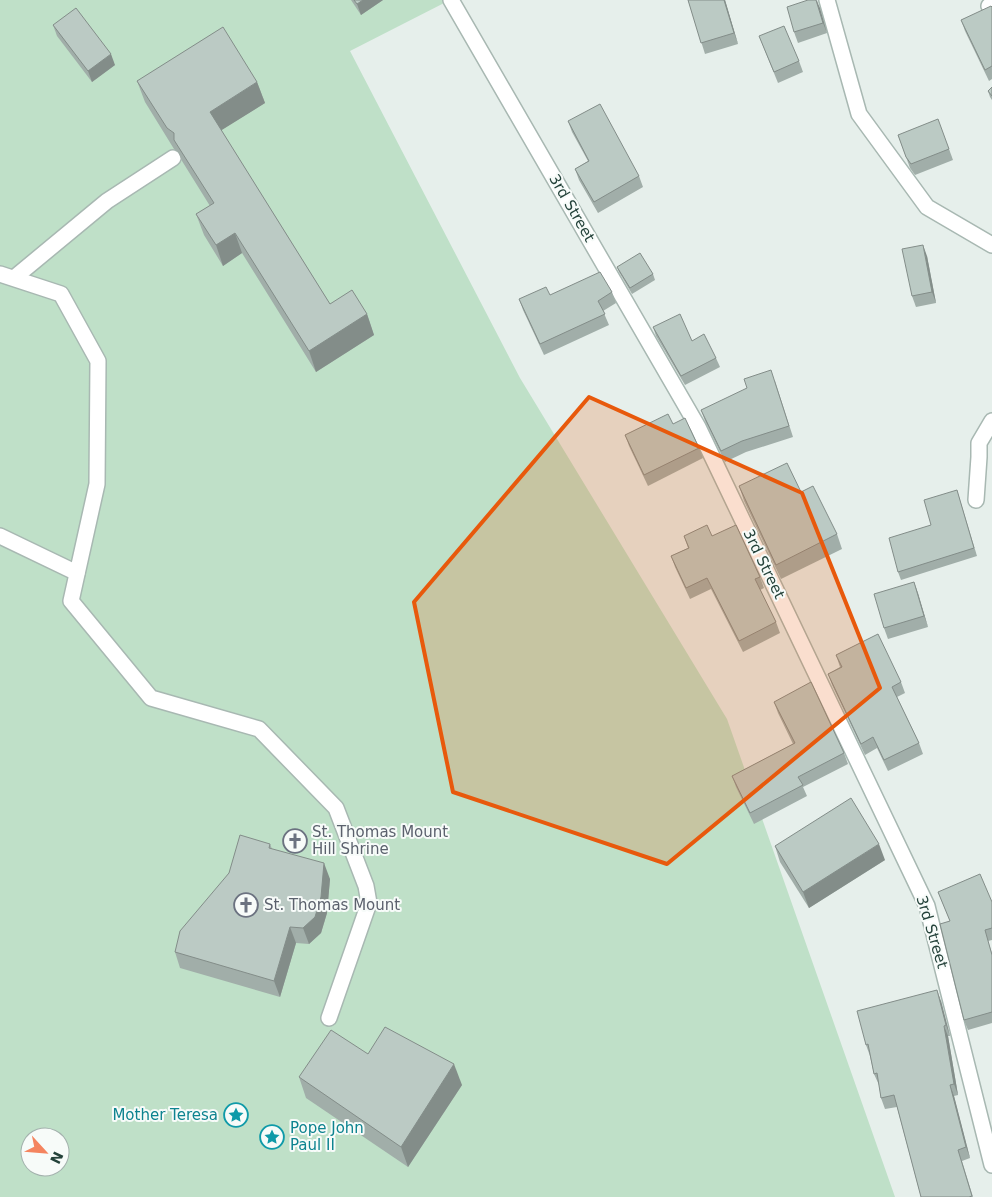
<svg xmlns="http://www.w3.org/2000/svg" width="992" height="1197" font-family="'DejaVu Sans',sans-serif">
	<style>
		.green { fill: #bfe0c8; fill-rule: evenodd }
		.lines { fill: none; stroke-linecap: round; stroke-linejoin: round }
		.minor-casing { stroke: #a8b8b2; stroke-width: 18 }
		.minor { stroke: #fff; stroke-width: 15 }
		.wall { fill: #a1aea9 }
		.shaded-wall { fill: #838d89 }
		.building { fill: #bbcac4; stroke: #838d89 }
		.marked { fill: #e8590c; fill-opacity: 0.2; stroke: #e8590c; stroke-width: 4; stroke-linejoin: round }
		.labels { text-anchor: middle; stroke-width: 4; stroke-linejoin: round; paint-order: stroke }
		.street-label { font-size: 15px; fill: #24423a; stroke: #f7fbf9 }
		.worship-label { font-size: 15px; fill: #5b616d; stroke: #f7fbf9; text-anchor: start }
		.culture-label { font-size: 15px; fill: #0d838f; stroke: #f7fbf9; text-anchor: end }
	</style>
	<rect width="100%" height="100%" fill="#e6efeb"/>
	<path class="green" d="M 0,0 L 450,0 L 350,51 L 520,378 L 727,719 L 895,1197 L 0,1197 ZM 30,1137 L 60,1137 L 60,1167 L 30,1167 Z"/>
	<g class="lines">
		<g class="minor-casing">
			<g id="minor">
				<path d="M 451,0 L 698,427 L 927,906 L 992,1165"/>
				<path d="M 827,0 L 859,114 L 927,207 L 992,245"/>
				<path d="M 989,6 L 992,5"/>
				<path d="M 0,274 L 61,294 L 98,361 L 97,484 L 71,601 L 151,698 L 259,729 L 336,808 L 366,886 L 369,903 L 329,1018"/>
				<path d="M 14,278 L 107,201 L 173,158"/>
				<path d="M 976,500 L 979,457 L 979,443 L 992,421"/>
				<path d="M 0,536 L 77,573"/>
			</g>
		</g>
		<use href="#minor" class="minor"/>
	</g>
	<g class="wall">
		<path d="M 351,0 L 383,0 L 361,15 Z"/>
		<path d="M 688,0 L 725,0 L 738,44 L 705,54 Z"/>
		<path d="M 817,0 L 827,33 L 798,43 L 794,32 Z"/>
		<path d="M 992,7 L 992,79 L 989,81 L 965,31 L 961,20 Z"/>
		<path d="M 53,25 L 115,65 L 92,82 L 57,36 Z"/>
		<path d="M 759,36 L 799,61 L 803,72 L 778,83 Z"/>
		<path d="M 137,81 L 257,82 L 265,103 L 221,130 L 330,304 L 367,314 L 374,335 L 316,372 L 242,253 L 223,266 L 204,235 L 196,214 L 210,206 L 182,161 L 178,152 L 174,149 L 145,102 Z"/>
		<path d="M 992,87 L 992,100 L 990,97 L 988,91 Z"/>
		<path d="M 568,121 L 639,176 L 643,187 L 598,213 L 579,180 L 575,169 L 588,161 L 572,132 Z"/>
		<path d="M 898,135 L 949,149 L 953,160 L 915,175 L 910,168 Z"/>
		<path d="M 927,256 L 936,303 L 916,307 L 912,296 Z"/>
		<path d="M 617,267 L 653,274 L 655,280 L 632,294 L 619,272 Z"/>
		<path d="M 612,292 L 616,303 L 603,311 L 609,325 L 544,355 L 523,310 L 519,299 L 550,295 Z"/>
		<path d="M 653,327 L 692,341 L 716,358 L 720,367 L 685,385 L 656,336 Z"/>
		<path d="M 775,381 L 793,437 L 746,452 L 725,462 L 705,421 L 701,410 Z"/>
		<path d="M 673,424 L 699,448 L 703,458 L 648,486 L 629,446 L 625,435 Z"/>
		<path d="M 739,486 L 801,492 L 837,534 L 842,549 L 781,579 L 744,501 Z"/>
		<path d="M 957,490 L 977,556 L 901,580 L 898,572 Z"/>
		<path d="M 684,536 L 712,536 L 760,577 L 764,588 L 760,590 L 776,622 L 780,633 L 743,652 L 711,589 L 690,599 L 675,567 L 671,556 L 688,548 Z"/>
		<path d="M 914,582 L 928,627 L 888,639 L 884,628 Z"/>
		<path d="M 836,655 L 901,682 L 905,693 L 897,697 L 919,743 L 923,754 L 888,771 L 877,748 L 865,755 L 832,685 L 828,674 L 840,667 Z"/>
		<path d="M 774,702 L 844,753 L 848,764 L 803,787 L 807,796 L 754,824 L 736,787 L 732,776 L 793,744 L 778,713 Z"/>
		<path d="M 270,844 L 272,849 L 330,879 L 327,913 L 321,933 L 309,944 L 296,943 L 280,997 L 180,968 L 175,952 Z"/>
		<path d="M 775,846 L 885,860 L 809,908 L 780,862 Z"/>
		<path d="M 938,892 L 992,902 L 992,940 L 988,941 L 992,953 L 992,1023 L 968,1030 L 964,1020 L 950,921 Z"/>
		<path d="M 941,1001 L 950,1036 L 948,1036 L 958,1095 L 954,1096 L 970,1158 L 962,1161 L 973,1197 L 921,1197 L 897,1107 L 885,1109 L 881,1098 L 879,1085 L 874,1074 L 870,1056 L 866,1045 Z"/>
		<path d="M 368,1054 L 462,1085 L 408,1167 L 306,1098 L 299,1077 Z"/>
	</g>
	<g class="shaded-wall">
		<path d="M 363,0 L 383,0 L 361,15 L 357,4 Z"/>
		<path d="M 724,0 L 725,0 L 738,44 L 734,33 Z"/>
		<path d="M 816,0 L 820,8 L 827,33 L 823,23 Z"/>
		<path d="M 111,54 L 115,65 L 92,82 L 88,71 Z"/>
		<path d="M 257,82 L 265,103 L 217,133 L 210,112 Z"/>
		<path d="M 235,233 L 242,253 L 223,266 L 216,245 Z"/>
		<path d="M 923,245 L 927,256 L 936,303 L 932,292 Z"/>
		<path d="M 367,314 L 374,335 L 316,372 L 309,351 Z"/>
		<path d="M 914,582 L 918,593 L 928,627 L 924,616 Z"/>
		<path d="M 879,844 L 885,860 L 809,908 L 803,892 Z"/>
		<path d="M 324,863 L 330,879 L 327,913 L 321,933 L 309,944 L 303,928 Z"/>
		<path d="M 290,927 L 296,943 L 280,997 L 274,981 Z"/>
		<path d="M 937,990 L 941,1001 L 950,1036 L 946,1025 Z"/>
		<path d="M 944,1026 L 948,1036 L 958,1095 L 954,1084 Z"/>
		<path d="M 454,1064 L 462,1085 L 408,1167 L 401,1147 Z"/>
		<path d="M 950,1085 L 954,1096 L 970,1158 L 966,1147 Z"/>
	</g>
	<g class="building">
		<path d="M 354,0 L 363,0 L 357,4 Z"/>
		<path d="M 688,0 L 724,0 L 734,33 L 701,43 Z"/>
		<path d="M 808,0 L 816,0 L 823,23 L 794,32 L 787,7 Z"/>
		<path d="M 991,6 L 992,7 L 992,66 L 985,70 L 961,20 Z"/>
		<path d="M 76,8 L 111,54 L 88,71 L 53,25 Z"/>
		<path d="M 784,26 L 799,61 L 774,72 L 759,36 Z"/>
		<path d="M 223,27 L 257,82 L 210,112 L 330,304 L 352,290 L 367,314 L 309,351 L 235,233 L 216,245 L 196,214 L 214,203 L 174,140 L 174,133 L 167,128 L 137,81 Z"/>
		<path d="M 992,87 L 992,96 L 988,91 Z"/>
		<path d="M 600,104 L 639,176 L 594,202 L 575,169 L 589,161 L 568,121 Z"/>
		<path d="M 938,119 L 949,149 L 911,164 L 906,157 L 898,135 Z"/>
		<path d="M 923,245 L 932,292 L 912,296 L 902,249 Z"/>
		<path d="M 640,253 L 653,274 L 630,288 L 617,267 Z"/>
		<path d="M 600,272 L 612,292 L 598,301 L 605,314 L 540,344 L 519,299 L 546,287 L 550,295 Z"/>
		<path d="M 680,314 L 692,341 L 704,334 L 716,358 L 681,376 L 653,327 Z"/>
		<path d="M 771,370 L 789,426 L 742,441 L 721,451 L 701,410 L 747,388 L 744,379 Z"/>
		<path d="M 668,414 L 673,424 L 685,418 L 699,448 L 644,475 L 625,435 Z"/>
		<path d="M 787,463 L 801,492 L 813,486 L 837,534 L 776,565 L 739,486 Z"/>
		<path d="M 957,490 L 974,548 L 898,572 L 889,538 L 931,525 L 924,500 Z"/>
		<path d="M 707,525 L 712,536 L 736,525 L 760,577 L 755,579 L 776,622 L 739,641 L 707,578 L 686,588 L 671,556 L 689,548 L 684,536 Z"/>
		<path d="M 914,582 L 924,616 L 884,628 L 874,594 Z"/>
		<path d="M 878,634 L 901,682 L 892,687 L 919,743 L 884,760 L 873,737 L 861,744 L 828,674 L 842,667 L 836,655 Z"/>
		<path d="M 811,682 L 844,753 L 798,777 L 803,785 L 750,813 L 732,776 L 795,743 L 774,702 Z"/>
		<path d="M 851,798 L 879,844 L 803,892 L 775,846 Z"/>
		<path d="M 240,835 L 270,844 L 269,848 L 324,863 L 321,897 L 315,917 L 303,928 L 290,927 L 274,981 L 175,952 L 180,931 L 229,873 Z"/>
		<path d="M 980,874 L 992,902 L 992,928 L 985,930 L 992,955 L 992,1012 L 964,1020 L 940,924 L 950,921 L 938,892 Z"/>
		<path d="M 937,990 L 946,1025 L 944,1026 L 954,1084 L 950,1085 L 966,1147 L 958,1150 L 972,1196 L 969,1197 L 921,1197 L 894,1095 L 881,1098 L 877,1073 L 874,1074 L 868,1044 L 866,1045 L 857,1011 Z"/>
		<path d="M 385,1027 L 454,1064 L 401,1147 L 299,1077 L 331,1030 L 368,1054 Z"/>
	</g>
	<path class="marked" d="M 589,397 L 802,493 L 880,688 L 667,864 L 453,792 L 414,602 Z"/>
	<defs>
		<g id="church-ring" transform="scale(1.25)"><circle r="9.5" fill="#f7fbf9" stroke="#6b7280" stroke-width="1.5"/><path d="M-1.2-6h2.4v3.5h3.3v2.4h-3.3V6h-2.4V-.1h-3.3v-2.4h3.3Z" fill="#6b7280"/></g>
		<g id="sight-ring" transform="scale(1.25)"><circle r="9.5" fill="#f7fbf9" stroke="#0f9aa8" stroke-width="1.5"/><path d="M0-6L1.8-2.2L6-1.7L2.9 1.2L3.7 5.4L0 3.3L-3.7 5.4L-2.9 1.2L-6-1.7L-1.8-2.2Z" fill="#0f9aa8"/></g>
	</defs>
	<g fill-rule="evenodd">
		<use href="#church-ring" x="295" y="841"/>
		<use href="#church-ring" x="246" y="905"/>
		<use href="#sight-ring" x="236" y="1115"/>
		<use href="#sight-ring" x="272" y="1137"/>
	</g>
	<g class="labels">
		<g class="street-label">
			<text transform="translate(572 208) rotate(60)" y="5">3rd Street</text>
			<text transform="translate(764 564) rotate(64)" y="5">3rd Street</text>
			<text transform="translate(932 932) rotate(73)" y="5">3rd Street</text>
		</g>
		<g class="worship-label">
			<text x="312" y="837">St. Thomas Mount<tspan x="312" dy="17">Hill Shrine</tspan></text>
			<text x="264" y="910">St. Thomas Mount</text>
		</g>
		<g class="culture-label">
			<text x="218" y="1120">Mother Teresa</text>
			<text x="290" y="1133" text-anchor="start">Pope John<tspan x="290" dy="17">Paul II</tspan></text>
		</g>
	</g>
	<g transform="translate(45 1152) rotate(116)"><circle r="24" fill="#f7fbf9" stroke="#a3b1ad"/>
	<path d="M0-4L9 19L0 12L-9 19Z" fill="#f4845f"/>
	<text y="-8" font-size="14" font-weight="bold" text-anchor="middle" fill="#24423a">N</text>
	</g>
</svg>
